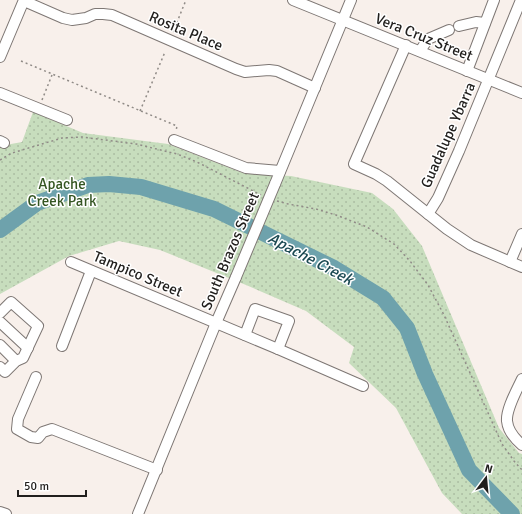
<svg xmlns="http://www.w3.org/2000/svg" width="522" height="514" font-family="Signika,sans-serif">
	<style>
		.grass { fill: url(#grass-dots) }
		.lines { fill: none; stroke-linecap: round; stroke-linejoin: round }
		.river { stroke: #6ea2ac; stroke-width: 16 }
		.minor-casing { stroke: #7e7774; stroke-width: 12 }
		.path { stroke: #908b87; stroke-width: 1.5; stroke-dasharray: 2 3; stroke-linecap: butt }
		.minor { stroke: #fff; stroke-width: 10 }
		.minor-bridge-casing { stroke: #7e7774; stroke-width: 12; stroke-linecap: butt }
		.minor-bridge { stroke: #fff; stroke-width: 10 }
		.labels { text-anchor: middle; stroke-width: 3; stroke-linejoin: round; paint-order: stroke }
		.street-label { font-size: 15px; fill: #211f1d; stroke: #fff }
		.park-label { font-size: 15px; fill: #345522; stroke: #fff }
		.water-label { font-size: 16px; font-style: italic; fill: #1c4a53; stroke: #fff }
	</style>
	<defs>
		<pattern id="grass-dots" width="8" height="8" patternUnits="userSpaceOnUse"><rect width="8" height="8" fill="#c7ddbd"/><path d="M2 2h.1M6 6h.1" fill="none" stroke="#abbda2" stroke-width="1.8" stroke-linecap="round"/></pattern>
	</defs>
	<rect width="100%" height="100%" fill="#f8f0eb"/>
	<path class="grass" d="M 33,112 L 83,133 L 168,144 L 243,173 L 291,176 L 372,193 L 393,209 L 422,246 L 499,428 L 519,453 L 522,454 L 522,514 L 462,514 L 442,493 L 396,408 L 349,363 L 354,347 L 306,311 L 246,285 L 160,250 L 119,241 L 69,256 L 0,294 L 0,146 L 22,142 Z"/>
	<g class="lines">
		<path class="river" d="M 0,230 L 37,203 L 88,185 L 109,184 L 141,187 L 214,209 L 334,268 L 383,298 L 407,328 L 425,374 L 469,470 L 512,514"/>
		<g class="minor-casing">
			<g id="minor">
				<path d="M 293,0 L 522,93"/>
				<path d="M 24,1 L 63,18 L 72,20 L 86,18 L 95,14 L 103,14 L 112,15 L 236,69 L 245,72 L 269,70 L 277,71 L 315,88"/>
				<path d="M 459,26 L 476,22 L 485,23"/>
				<path d="M 406,45 L 354,164 L 376,174 L 387,181 L 447,229 L 471,245 L 522,267"/>
				<path d="M 420,51 L 428,39 L 449,30"/>
				<path d="M 0,57 L 24,0"/>
				<path d="M 467,71 L 494,0"/>
				<path d="M 0,93 L 67,120"/>
				<path d="M 174,140 L 246,168 L 280,171"/>
				<path d="M 0,141 L 4,143"/>
				<path d="M 275,184 L 351,0"/>
				<path d="M 428,214 L 438,198 L 459,151 L 521,0"/>
				<path d="M 71,262 L 278,349 L 363,386"/>
				<path d="M 510,262 L 522,234"/>
				<path d="M 0,313 L 11,302 L 38,326 L 23,358 L 16,361 L 5,372 L 0,367"/>
				<path d="M 0,322 L 28,348"/>
				<path d="M 245,335 L 255,309 L 289,321 L 278,349"/>
				<path d="M 0,345 L 16,361"/>
				<path d="M 62,346 L 91,271"/>
				<path d="M 36,377 L 18,419 L 17,429 L 31,437 L 38,438 L 43,432 L 52,429 L 157,470"/>
				<path d="M 522,379 C 517,390 506,409 507,421 C 508,431 515,439 522,445"/>
				<path d="M 0,512 L 6,514"/>
				<path d="M 138,514 L 216,323 L 236,277"/>
			</g>
		</g>
		<g class="path">
			<path d="M 173,32 L 186,0"/>
			<path d="M 21,61 L 177,126 L 176,131"/>
			<path d="M 42,100 L 52,75"/>
			<path d="M 140,111 L 165,52"/>
			<path d="M 0,160 L 12,153 L 62,138 L 82,137 L 136,144 L 177,154 L 197,162 L 261,195"/>
			<path d="M 277,201 L 288,204 L 316,209 L 336,215 L 367,227 L 394,244 L 410,261 L 428,285 L 444,315 L 502,444 L 514,461 L 522,470"/>
		</g>
		<use href="#minor" class="minor"/>
		<g class="minor-bridge-casing">
			<path id="minor-bridge" d="M 236,277 L 275,184"/>
		</g>
		<use href="#minor-bridge" class="minor-bridge"/>
	</g>
	<g class="labels">
		<g class="street-label">
			<text transform="translate(186 31) rotate(23)" y="5">Rosita Place</text>
			<text transform="translate(424 37) rotate(22)" y="5">Vera Cruz Street</text>
			<text transform="translate(448 135) rotate(-66)" y="5">Guadalupe Ybarra</text>
			<text transform="translate(230 251) rotate(-67)" y="5">South Brazos Street</text>
			<text transform="translate(138 274) rotate(23)" y="5">Tampico Street</text>
		</g>
		<g class="park-label">
			<text x="62" y="189">Apache<tspan x="62" dy="17">Creek Park</tspan></text>
		</g>
		<g class="water-label">
			<text transform="translate(311 258) rotate(28)" y="6">Apache Creek</text>
		</g>
	</g>
	<g transform="translate(486 478) rotate(16)" stroke="#ffffff" stroke-width="3" paint-order="stroke">
	<path d="M0-3L7 15L0 10L-7 15Z" fill="#211f1d"/>
	<text y="-6" font-size="11" font-weight="bold" text-anchor="middle" fill="#211f1d">N</text>
	</g>
	<path d="M18 490v6h68v-6" fill="none" stroke="#211f1d" stroke-width="2"/>
	<text x="24" y="490" font-size="12" fill="#211f1d" stroke="#ffffff" stroke-width="3" paint-order="stroke">50 m</text>
</svg>
